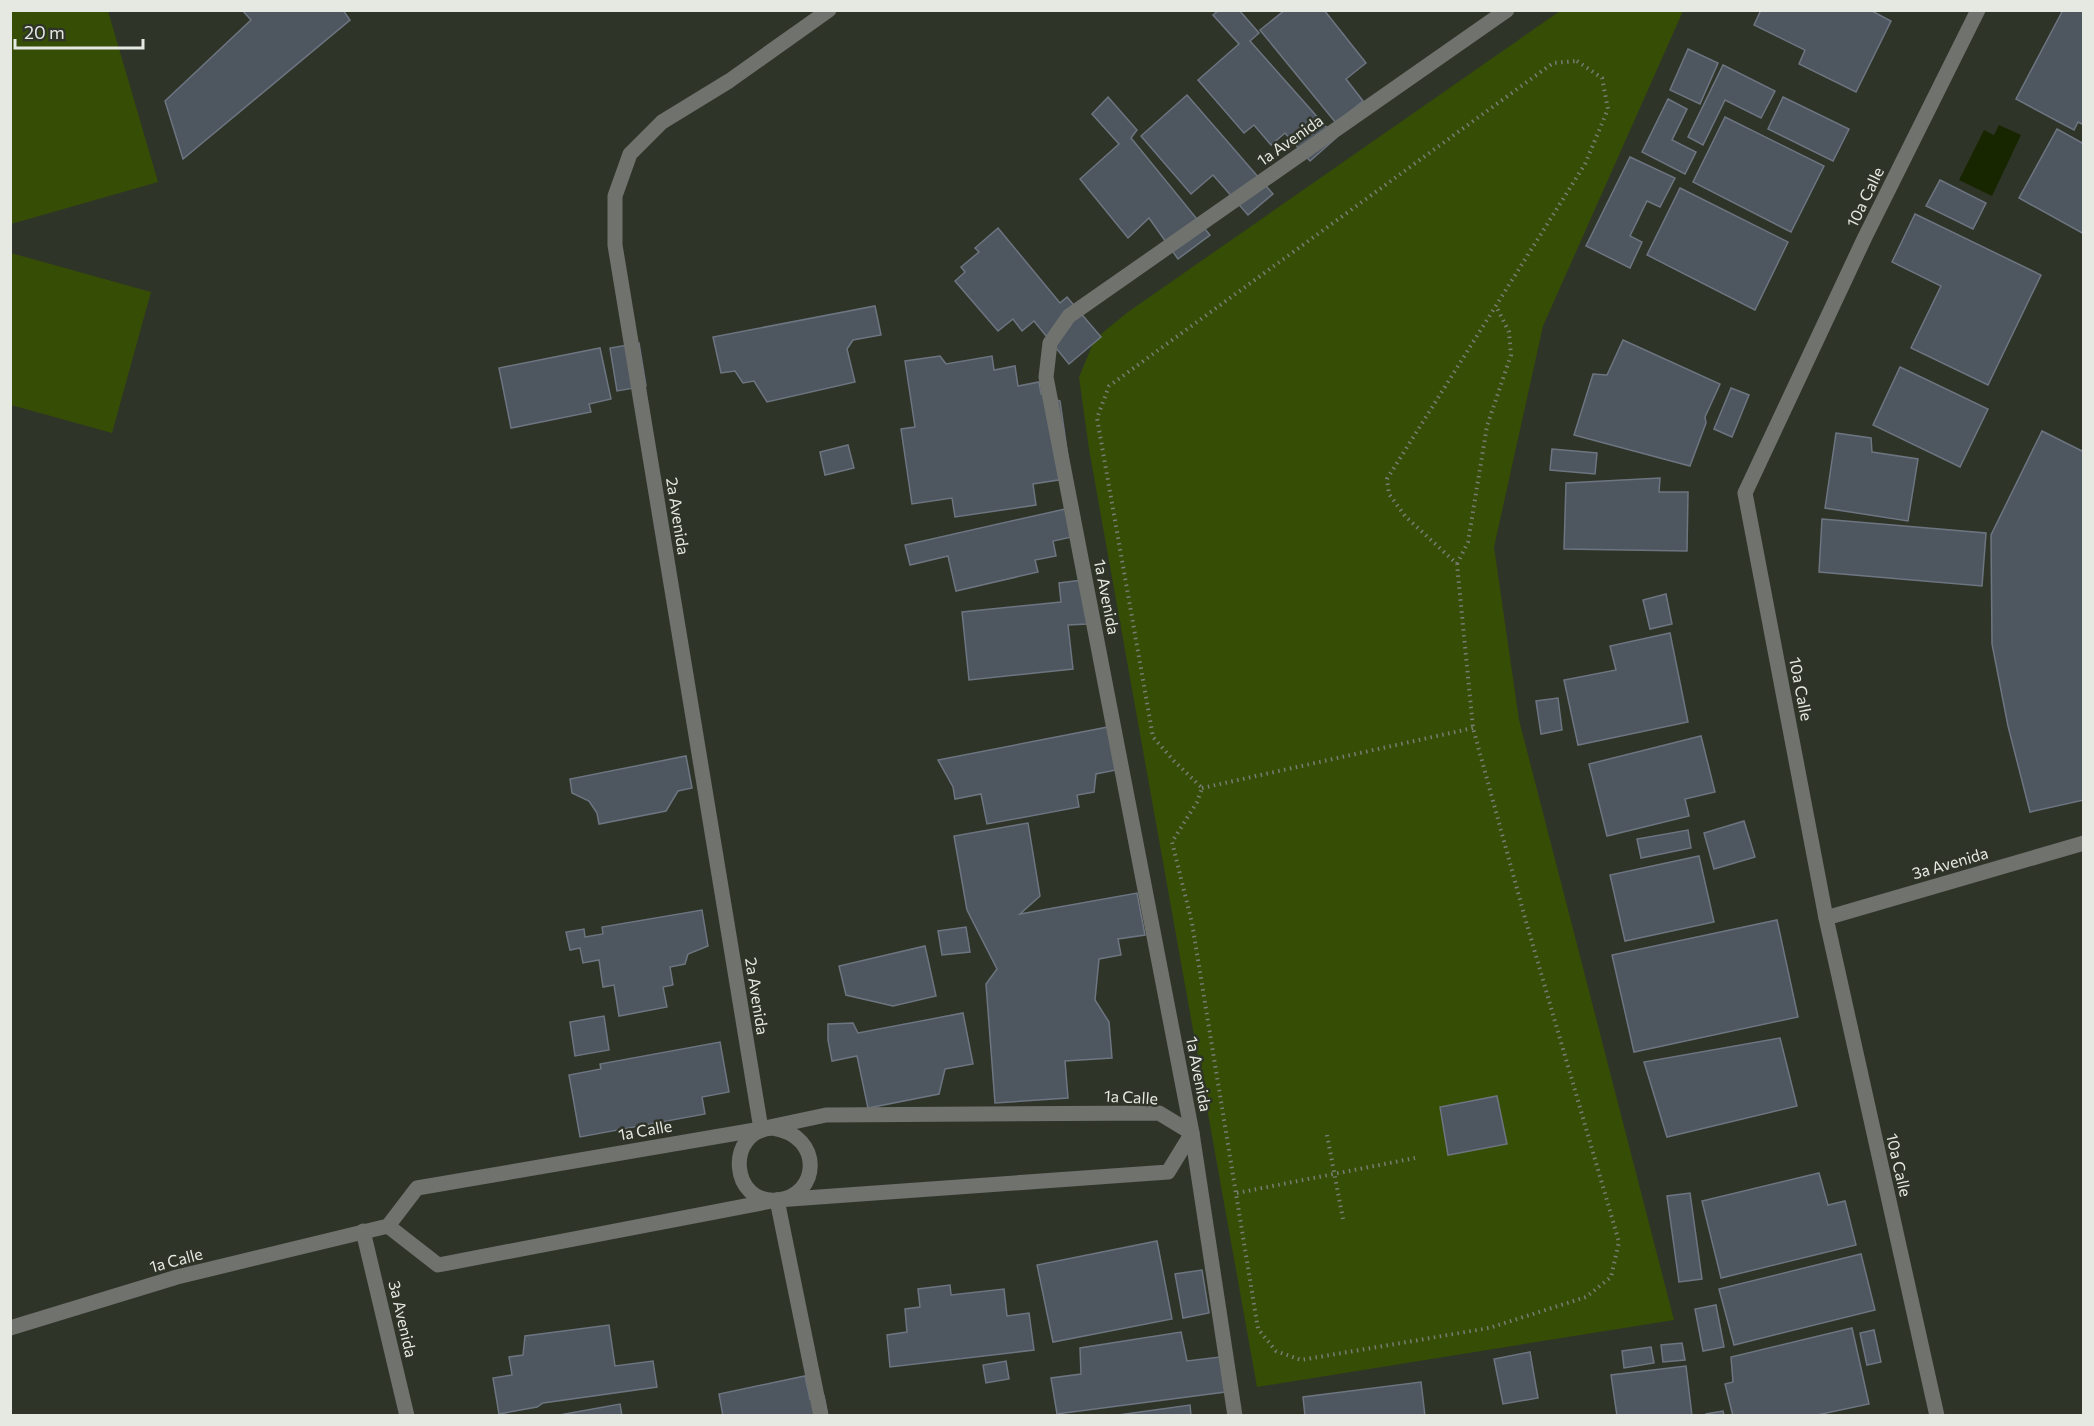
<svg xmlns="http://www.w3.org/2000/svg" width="2094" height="1426" font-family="Commissioner,sans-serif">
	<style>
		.green { fill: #364d06 }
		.water { fill: #182600 }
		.building { fill: #4e5660; stroke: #6d7580; stroke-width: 1.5 }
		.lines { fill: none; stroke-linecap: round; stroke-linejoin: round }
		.path { stroke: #787d73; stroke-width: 4; stroke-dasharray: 1.5 4.5; stroke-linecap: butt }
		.minor { stroke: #70726d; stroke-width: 15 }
		.labels { text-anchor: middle; stroke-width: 5; stroke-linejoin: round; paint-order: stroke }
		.street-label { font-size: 16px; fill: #e6e9e2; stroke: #2f3429 }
	</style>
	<rect width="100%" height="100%" fill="#2f3429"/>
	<g class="green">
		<path d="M 11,10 L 108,11 L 158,182 L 11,224 Z"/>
		<path d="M 1560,11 L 1683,11 L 1543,326 L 1494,547 L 1519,720 L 1674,1320 L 1257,1387 L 1089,449 L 1079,377 L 1095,339 L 1128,312 Z"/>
		<path d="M 11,253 L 151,292 L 112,433 L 11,405 Z"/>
	</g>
	<path class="water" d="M 1999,125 L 2021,135 L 1992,196 L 1959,180 L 1984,130 L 1994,135 Z"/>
	<g class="building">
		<path d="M 242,10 L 343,10 L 350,20 L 183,159 L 165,101 L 251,20 Z"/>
		<path d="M 1219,10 L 1239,10 L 1259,33 L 1250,41 L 1336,138 L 1310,161 L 1285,133 L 1271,145 L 1254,125 L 1244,133 L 1198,80 L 1239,44 L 1213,15 Z"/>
		<path d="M 1285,10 L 1324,10 L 1366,63 L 1346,79 L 1363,101 L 1336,123 L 1260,30 Z"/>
		<path d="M 1761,10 L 1870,10 L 1891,21 L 1856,92 L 1799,64 L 1805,50 L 1754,25 Z"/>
		<path d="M 2063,10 L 2084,10 L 2084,125 L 2078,122 L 2074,130 L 2016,99 Z"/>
		<path d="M 1688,49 L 1718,63 L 1700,104 L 1670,90 Z"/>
		<path d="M 1723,65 L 1775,91 L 1761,118 L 1725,100 L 1703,145 L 1688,137 Z"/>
		<path d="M 1187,95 L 1273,194 L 1248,215 L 1213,175 L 1191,194 L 1141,136 Z"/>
		<path d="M 1108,97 L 1137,130 L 1131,138 L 1210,235 L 1178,259 L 1149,218 L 1128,238 L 1080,179 L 1119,144 L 1092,114 Z"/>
		<path d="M 1783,97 L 1849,129 L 1833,161 L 1768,129 Z"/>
		<path d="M 1668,99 L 1687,109 L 1672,140 L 1696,152 L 1685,174 L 1642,152 Z"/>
		<path d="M 1725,117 L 1824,166 L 1791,232 L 1693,182 Z"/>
		<path d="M 2057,129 L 2084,144 L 2084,234 L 2019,198 Z"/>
		<path d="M 1630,157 L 1675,178 L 1660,207 L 1647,201 L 1630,236 L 1642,242 L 1630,268 L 1586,246 Z"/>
		<path d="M 1940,180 L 1986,203 L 1973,229 L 1926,206 Z"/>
		<path d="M 1680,188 L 1788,242 L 1755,310 L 1647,255 Z"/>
		<path d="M 1915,214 L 2041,275 L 1988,385 L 1911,348 L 1941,286 L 1892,262 Z"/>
		<path d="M 998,228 L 1060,303 L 1067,297 L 1101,337 L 1069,364 L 1034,321 L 1022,331 L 1013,319 L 998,331 L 955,281 L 965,272 L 961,267 L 979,252 L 975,248 Z"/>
		<path d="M 875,306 L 881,335 L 853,340 L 847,349 L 855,382 L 767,402 L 754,381 L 743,383 L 735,371 L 721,373 L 713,337 Z"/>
		<path d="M 1623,340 L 1720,384 L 1705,417 L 1706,423 L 1690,466 L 1574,435 L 1593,374 L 1607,375 Z"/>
		<path d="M 639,343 L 646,386 L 617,391 L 610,348 Z"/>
		<path d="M 600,348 L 611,399 L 589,404 L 591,412 L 511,428 L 499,368 Z"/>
		<path d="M 940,356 L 946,364 L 992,356 L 994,370 L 1015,366 L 1018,386 L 1039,382 L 1041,394 L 1060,401 L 1071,478 L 1033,484 L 1036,505 L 955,517 L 952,498 L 912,504 L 901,429 L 915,427 L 905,361 Z"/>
		<path d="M 1900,367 L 1988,409 L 1960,467 L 1873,425 Z"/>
		<path d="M 1731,388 L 1749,395 L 1732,437 L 1714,429 Z"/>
		<path d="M 2042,431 L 2084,452 L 2084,800 L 2030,812 L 2008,726 L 1992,644 L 1991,535 Z"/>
		<path d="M 1836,433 L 1871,438 L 1872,452 L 1918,459 L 1908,521 L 1825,508 Z"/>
		<path d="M 848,445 L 854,468 L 825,475 L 820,452 Z"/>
		<path d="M 1552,449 L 1597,453 L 1595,474 L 1550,470 Z"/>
		<path d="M 1660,478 L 1659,492 L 1688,492 L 1687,551 L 1564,549 L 1566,483 Z"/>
		<path d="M 1074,507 L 1072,537 L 1053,541 L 1056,556 L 1035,560 L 1038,572 L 956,591 L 948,556 L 910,565 L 905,545 Z"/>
		<path d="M 1822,519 L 1986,533 L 1982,586 L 1819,572 Z"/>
		<path d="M 1082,580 L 1087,624 L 1068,625 L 1073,669 L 969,680 L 962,612 L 1061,602 L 1059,583 Z"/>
		<path d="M 1666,594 L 1672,624 L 1650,629 L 1643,600 Z"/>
		<path d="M 1670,633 L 1688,722 L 1578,745 L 1564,680 L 1616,670 L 1610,646 Z"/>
		<path d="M 1558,698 L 1562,730 L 1541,734 L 1536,701 Z"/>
		<path d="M 1108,727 L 1116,770 L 1096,774 L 1094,792 L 1077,795 L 1079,807 L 987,824 L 981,794 L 955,799 L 953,787 L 938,760 Z"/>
		<path d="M 1701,736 L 1715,792 L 1685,799 L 1689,816 L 1607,836 L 1589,764 Z"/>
		<path d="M 686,756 L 692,788 L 678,791 L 666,811 L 599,824 L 597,813 L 589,801 L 572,793 L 570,779 Z"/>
		<path d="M 1744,821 L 1755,857 L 1714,869 L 1704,833 Z"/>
		<path d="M 1028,823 L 1040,896 L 1020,914 L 1137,893 L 1145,935 L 1118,939 L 1121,955 L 1099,959 L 1095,1000 L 1109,1022 L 1112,1058 L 1065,1061 L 1068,1098 L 995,1103 L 986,984 L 997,969 L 967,910 L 954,836 Z"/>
		<path d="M 1688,830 L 1691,848 L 1641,858 L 1637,839 Z"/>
		<path d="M 1699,856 L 1714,922 L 1625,941 L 1610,875 Z"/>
		<path d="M 702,910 L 708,946 L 688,954 L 685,964 L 670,967 L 673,985 L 663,987 L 667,1007 L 619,1016 L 614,985 L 603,987 L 599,960 L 583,963 L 580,948 L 570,950 L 566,932 L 584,929 L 585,937 L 603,934 L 602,927 Z"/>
		<path d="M 1777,920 L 1798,1017 L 1634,1052 L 1612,955 Z"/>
		<path d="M 966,927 L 970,952 L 942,955 L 938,931 Z"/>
		<path d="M 925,946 L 936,996 L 893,1006 L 846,995 L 839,966 Z"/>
		<path d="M 963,1013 L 973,1064 L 945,1069 L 939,1094 L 868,1108 L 857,1056 L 832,1061 L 828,1040 L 828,1024 L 853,1023 L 858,1033 Z"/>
		<path d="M 604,1016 L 609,1050 L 575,1056 L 570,1022 Z"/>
		<path d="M 1780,1038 L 1797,1106 L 1667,1137 L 1644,1062 Z"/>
		<path d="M 720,1042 L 729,1092 L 702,1097 L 705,1114 L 580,1137 L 569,1075 L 601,1069 L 600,1064 Z"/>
		<path d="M 1497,1096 L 1507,1144 L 1448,1155 L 1440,1107 Z"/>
		<path d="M 1819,1173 L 1828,1205 L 1845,1201 L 1856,1245 L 1721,1278 L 1702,1201 Z"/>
		<path d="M 1690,1193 L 1702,1279 L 1679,1282 L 1667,1196 Z"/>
		<path d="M 1157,1241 L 1172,1319 L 1053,1342 L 1037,1265 Z"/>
		<path d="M 1861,1254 L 1875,1310 L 1734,1345 L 1719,1289 Z"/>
		<path d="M 1202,1270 L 1209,1313 L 1183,1318 L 1175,1274 Z"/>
		<path d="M 950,1285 L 951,1295 L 1004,1289 L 1007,1316 L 1029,1313 L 1034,1350 L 890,1367 L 887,1335 L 907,1332 L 905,1309 L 920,1307 L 918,1289 Z"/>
		<path d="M 1716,1305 L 1724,1347 L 1703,1351 L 1695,1309 Z"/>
		<path d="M 609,1325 L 615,1366 L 653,1361 L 657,1387 L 543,1403 L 537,1407 L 499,1414 L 493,1378 L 512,1375 L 509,1357 L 523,1355 L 525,1336 Z"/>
		<path d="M 1852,1328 L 1869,1404 L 1812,1416 L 1733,1416 L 1725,1384 L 1733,1382 L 1731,1357 Z"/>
		<path d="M 1874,1330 L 1881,1362 L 1867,1365 L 1860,1333 Z"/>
		<path d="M 1181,1332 L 1187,1361 L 1220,1357 L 1225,1392 L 1057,1414 L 1051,1378 L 1081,1374 L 1080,1348 Z"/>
		<path d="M 1682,1343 L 1685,1360 L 1663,1362 L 1661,1345 Z"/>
		<path d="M 1651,1347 L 1654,1363 L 1624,1368 L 1622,1351 Z"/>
		<path d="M 1530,1352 L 1538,1398 L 1503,1404 L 1494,1359 Z"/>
		<path d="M 1006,1361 L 1009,1379 L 986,1383 L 983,1365 Z"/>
		<path d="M 1686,1366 L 1692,1416 L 1617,1416 L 1611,1375 Z"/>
		<path d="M 805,1376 L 810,1399 L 824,1396 L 828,1416 L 723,1416 L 719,1394 Z"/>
		<path d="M 1421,1382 L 1425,1416 L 1305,1416 L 1303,1397 Z"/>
		<path d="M 620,1404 L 622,1416 L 554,1416 Z"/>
		<path d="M 1190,1405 L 1191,1416 L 1111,1416 Z"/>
		<path d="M 1723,1411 L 1724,1416 L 1706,1416 L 1706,1414 Z"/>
	</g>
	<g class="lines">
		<g class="path">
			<path d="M 1577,61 L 1602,78 L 1608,109 L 1585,164 L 1387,479 L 1389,494 L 1405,516 L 1457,564 L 1473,728 L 1525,918 L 1619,1242 L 1611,1277 L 1586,1297 L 1489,1328 L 1301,1360 L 1276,1351 L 1258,1329 L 1192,923 L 1172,842 L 1197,802 L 1202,788 L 1174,761 L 1153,737 L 1097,418 L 1109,386 L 1553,63 Z"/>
			<path d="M 1457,564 L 1468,542 L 1487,426 L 1511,355 L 1509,332 L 1497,308"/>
			<path d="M 1202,788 L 1473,728"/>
			<path d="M 1327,1135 L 1343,1219"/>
			<path d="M 1237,1193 L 1415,1158"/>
		</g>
		<g class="minor">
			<path d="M 1826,918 L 2084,843"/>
			<path d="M 773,1128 C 824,1136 820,1196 777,1200 C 731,1205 724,1131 773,1128 Z"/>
			<path d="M 761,1129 L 615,245 L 615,196 L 630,154 L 662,122 L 729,81 L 829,10"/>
			<path d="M 777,1200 L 821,1416"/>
			<path d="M 363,1231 L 407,1416"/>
			<path d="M 10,1328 L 177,1277 L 388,1226 L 417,1188 L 761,1129 L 826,1115 L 1159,1113 L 1192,1133 L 1168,1172 L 777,1200 L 438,1265 L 388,1226"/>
			<path d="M 1235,1416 L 1192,1133 L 1046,377 L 1050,343 L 1069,316 L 1507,10"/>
			<path d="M 1937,1416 L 1826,918 L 1745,493 L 1865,237 L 1978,10"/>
		</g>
	</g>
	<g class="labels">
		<g class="street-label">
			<text transform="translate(1290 140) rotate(-35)" y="6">1a Avenida</text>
			<text transform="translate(1865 197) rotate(-64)" y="6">10a Calle</text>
			<text transform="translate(678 516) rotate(81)" y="6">2a Avenida</text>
			<text transform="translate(1107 597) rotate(79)" y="6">1a Avenida</text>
			<text transform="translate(1801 689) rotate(79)" y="6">10a Calle</text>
			<text transform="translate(1950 863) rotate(-16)" y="6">3a Avenida</text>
			<text transform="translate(757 996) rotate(81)" y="6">2a Avenida</text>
			<text transform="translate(1199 1074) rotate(79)" y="6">1a Avenida</text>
			<text transform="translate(1131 1097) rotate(3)" y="6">1a Calle</text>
			<text transform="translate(645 1130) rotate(-10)" y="6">1a Calle</text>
			<text transform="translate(1899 1165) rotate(77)" y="6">10a Calle</text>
			<text transform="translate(176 1260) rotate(-15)" y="6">1a Calle</text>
			<text transform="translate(403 1319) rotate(77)" y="6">3a Avenida</text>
		</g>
	</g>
	<rect width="2094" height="1426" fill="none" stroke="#e6e9e2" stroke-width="24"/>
	<path d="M15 39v9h128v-9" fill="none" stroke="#e6e9e2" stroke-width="3"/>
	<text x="24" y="39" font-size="18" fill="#e6e9e2" stroke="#2f3429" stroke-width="4.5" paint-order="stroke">20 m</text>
</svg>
